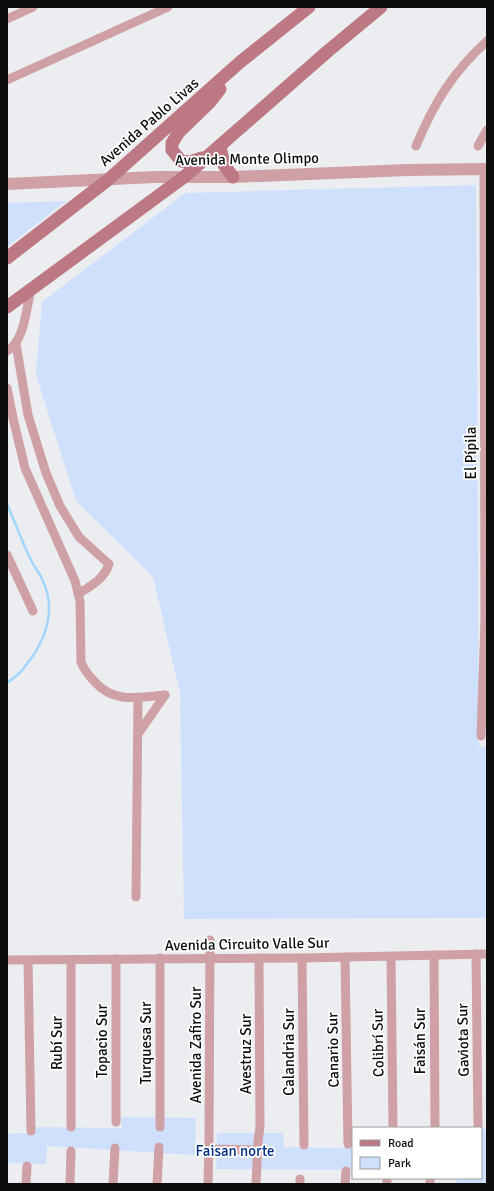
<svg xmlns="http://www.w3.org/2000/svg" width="494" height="1191" font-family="Signika,sans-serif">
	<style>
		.green { fill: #cfe0fd }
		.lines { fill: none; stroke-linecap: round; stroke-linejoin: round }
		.stream { stroke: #a2d6fc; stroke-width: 2.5 }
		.minor { stroke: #cfa0a5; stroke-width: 9 }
		.tertiary { stroke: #cfa0a5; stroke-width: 12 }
		.secondary { stroke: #bd7983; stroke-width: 13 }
		.labels { text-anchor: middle; stroke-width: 3.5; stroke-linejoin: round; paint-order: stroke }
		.street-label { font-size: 15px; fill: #0c0d0d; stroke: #fff }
		.park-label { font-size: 15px; fill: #022e88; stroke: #fff }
	</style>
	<rect width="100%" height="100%" fill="#ecedf0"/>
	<g class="green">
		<path d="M 476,185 L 479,747 L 487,747 L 487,918 L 184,919 L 180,693 L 153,577 L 76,501 L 36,375 L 42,302 L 185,193 Z"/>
		<path d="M 66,201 L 7,247 L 7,203 Z"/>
		<path d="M 121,1117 L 196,1118 L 195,1155 L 47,1146 L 46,1164 L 7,1163 L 7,1134 L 34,1133 L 35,1127 L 122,1128 Z"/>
		<path d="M 481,1129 L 487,1129 L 487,1184 L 456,1184 L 457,1178 L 481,1178 Z"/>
		<path d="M 217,1133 L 283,1133 L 284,1147 L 353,1148 L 353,1170 L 216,1169 Z"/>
	</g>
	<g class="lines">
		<path class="stream" d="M 7,504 C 15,522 22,542 31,560 C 34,567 39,572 42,579 C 58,611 45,643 23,669 C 19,675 12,679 7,683"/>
		<g class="minor">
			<path d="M 7,19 L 33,7"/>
			<path d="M 7,80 L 168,7"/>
			<path d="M 416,146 C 434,103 452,73 487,41"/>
			<path d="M 478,146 L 487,130"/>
			<path d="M 16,344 L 28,415 L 46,473 L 60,506 L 79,537 L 109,564 C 104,579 91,586 78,594"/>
			<path d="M 7,351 C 25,341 26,308 31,290"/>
			<path d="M 7,388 L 13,418 L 25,468 L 75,581 L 80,601 L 81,662 C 84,670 89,676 95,682 C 114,704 140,697 165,695"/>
			<path d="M 7,555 L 33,611"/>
			<path d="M 138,734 L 165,695"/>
			<path d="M 481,736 L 485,620 L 484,169"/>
			<path d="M 136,897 L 138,697"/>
			<path d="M 476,954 L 478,1126"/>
			<path d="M 434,955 L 435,1127"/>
			<path d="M 345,957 L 348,1144"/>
			<path d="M 391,957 L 393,1128"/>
			<path d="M 302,958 L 304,1145"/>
			<path d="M 116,959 L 116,1122"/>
			<path d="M 7,960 L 302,958 L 487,954"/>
			<path d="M 71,960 L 71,1127"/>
			<path d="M 28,961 L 31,1131"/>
			<path d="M 160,1127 L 160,958"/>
			<path d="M 209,1149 L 257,1150"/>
			<path d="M 26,1184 L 27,1166"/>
			<path d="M 70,1184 L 71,1151"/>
			<path d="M 113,1184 L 115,1148"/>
			<path d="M 157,1184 L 159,1147"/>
			<path d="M 208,1184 L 209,1140 L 210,940"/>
			<path d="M 256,1184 L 258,1141 L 260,1127 L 259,958"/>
			<path d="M 300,1184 L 300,1179"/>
			<path d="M 345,1184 L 346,1171"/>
			<path d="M 387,1184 L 387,1178"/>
			<path d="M 430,1184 L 430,1178"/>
		</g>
		<path class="tertiary" d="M 7,184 L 155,177 L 233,177 L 408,170 L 487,169"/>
		<g class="secondary">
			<path d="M 220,146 L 224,165 L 233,177"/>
			<path d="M 202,158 L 190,162 L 181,161 L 172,150 L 172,143 L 179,132 L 210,102 L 220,89"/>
			<path d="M 7,258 L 109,179 L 239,63 L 309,7"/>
			<path d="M 7,307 L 184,177 L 328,51 L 381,7"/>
		</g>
	</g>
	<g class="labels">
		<g class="street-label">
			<text transform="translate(149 122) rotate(-41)" y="5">Avenida Pablo Livas</text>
			<text transform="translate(247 159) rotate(-1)" y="5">Avenida Monte Olimpo</text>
			<text transform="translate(471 453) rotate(-90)" y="5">El Pípila</text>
			<text transform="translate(247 944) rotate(-1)" y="5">Avenida Circuito Valle Sur</text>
			<text transform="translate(463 1040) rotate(-91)" y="5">Gaviota Sur</text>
			<text transform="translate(102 1041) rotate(-90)" y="5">Topacio Sur</text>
			<text transform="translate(420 1041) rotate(-90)" y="5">Faisán Sur</text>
			<text transform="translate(57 1043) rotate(-90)" y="5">Rubí Sur</text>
			<text transform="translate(146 1043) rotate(-90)" y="5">Turquesa Sur</text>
			<text transform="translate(378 1043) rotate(-91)" y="5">Colibrí Sur</text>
			<text transform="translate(196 1045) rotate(-90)" y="5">Avenida Zafiro Sur</text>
			<text transform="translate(333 1050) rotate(-91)" y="5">Canario Sur</text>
			<text transform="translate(289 1052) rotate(-90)" y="5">Calandria Sur</text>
			<text transform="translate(246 1054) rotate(-90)" y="5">Avestruz Sur</text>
		</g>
		<g class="park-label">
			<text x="235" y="1156">Faisan norte</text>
		</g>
	</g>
	<rect width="494" height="1191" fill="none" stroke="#0c0d0d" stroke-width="16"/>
	<rect x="352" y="1127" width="130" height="52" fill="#ffffff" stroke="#9e9e9e"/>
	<rect x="360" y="1140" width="20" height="6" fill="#bd7983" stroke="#9e9e9e"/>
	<text x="388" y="1147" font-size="12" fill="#0c0d0d">Road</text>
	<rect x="360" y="1157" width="20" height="12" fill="#cfe0fd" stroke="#9e9e9e"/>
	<text x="388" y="1167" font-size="12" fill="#0c0d0d">Park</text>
</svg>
